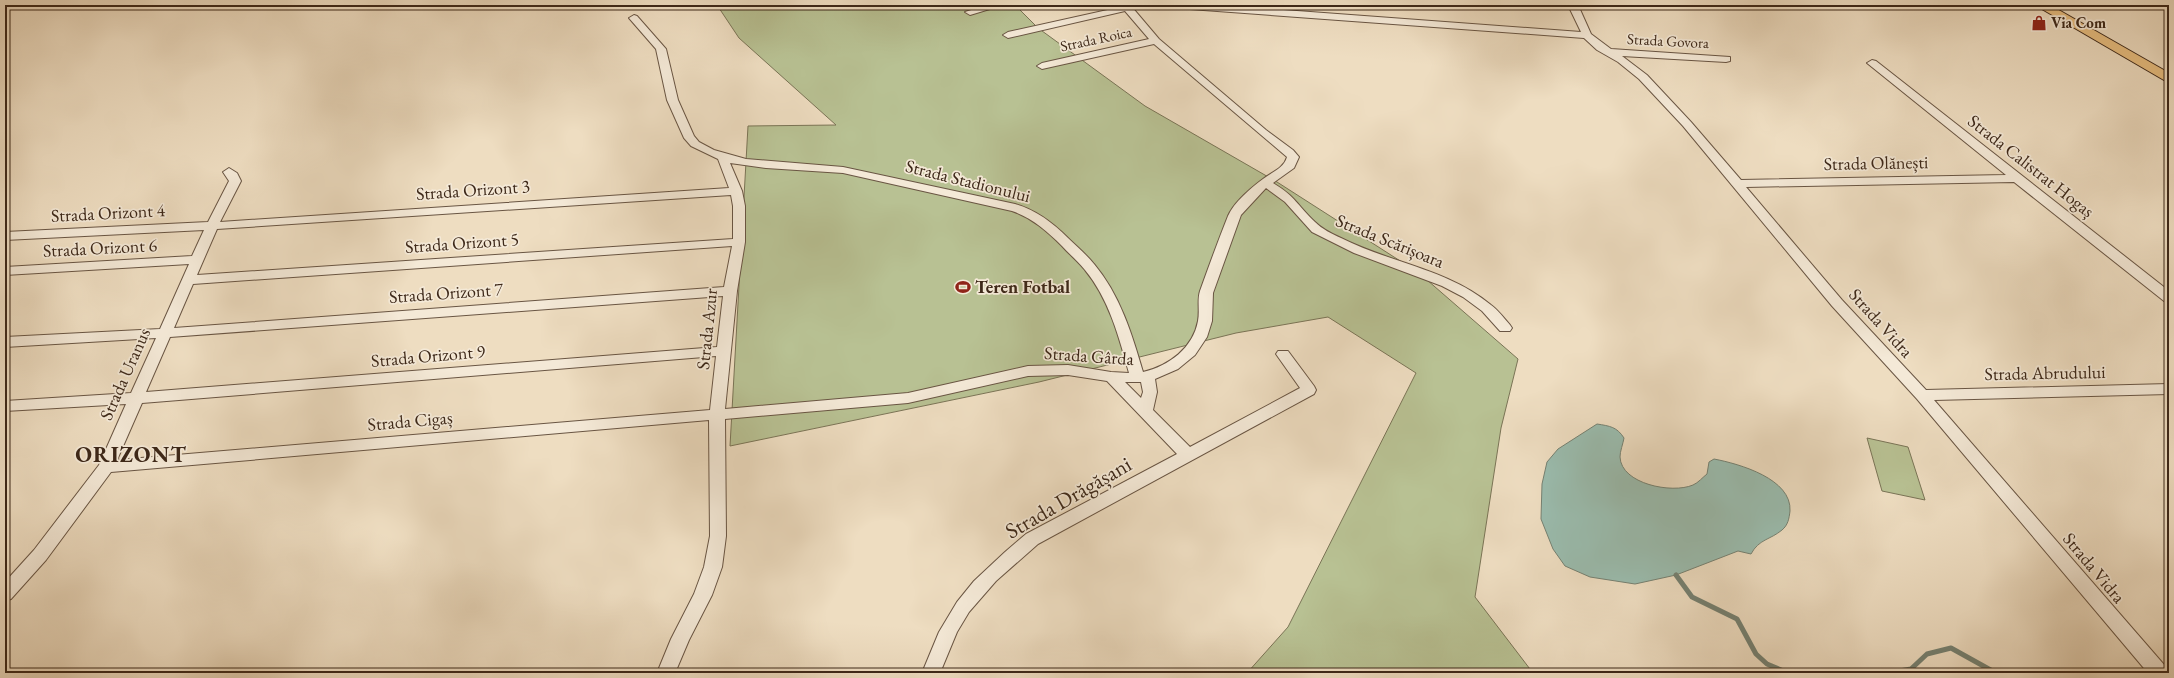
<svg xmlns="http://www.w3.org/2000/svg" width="2174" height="678" font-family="'EB Garamond',serif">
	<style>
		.green { fill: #b8c193; stroke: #7a7456 }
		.water { fill: #9abcae; stroke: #758172 }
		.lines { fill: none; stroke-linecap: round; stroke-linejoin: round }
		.stream { stroke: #758172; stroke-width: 5 }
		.minor-casing { stroke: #695543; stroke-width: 2 }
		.major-casing { stroke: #3d2819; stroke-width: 2 }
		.minor { fill: #f4e9d7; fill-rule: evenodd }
		.major { fill: #e7be80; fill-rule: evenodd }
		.labels { text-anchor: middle; stroke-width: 3.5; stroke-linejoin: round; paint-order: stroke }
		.far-poi-label { font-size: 15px; font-weight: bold; fill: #3d2819; stroke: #f4e9d7; text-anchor: start }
		.far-street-label { font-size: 15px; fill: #3d2819; stroke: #f4e9d7 }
		.street-label { font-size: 18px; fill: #3d2819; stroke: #f4e9d7 }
		.poi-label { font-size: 18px; font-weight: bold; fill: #3d2819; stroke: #f4e9d7; text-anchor: start }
		.district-label { font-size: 22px; font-weight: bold; letter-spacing: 1px; fill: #3d2819; stroke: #f4e9d7 }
		.near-street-label { font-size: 22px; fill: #3d2819; stroke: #f4e9d7 }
	</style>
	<rect width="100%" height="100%" fill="#eeddc1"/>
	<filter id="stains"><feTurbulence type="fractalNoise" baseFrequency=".005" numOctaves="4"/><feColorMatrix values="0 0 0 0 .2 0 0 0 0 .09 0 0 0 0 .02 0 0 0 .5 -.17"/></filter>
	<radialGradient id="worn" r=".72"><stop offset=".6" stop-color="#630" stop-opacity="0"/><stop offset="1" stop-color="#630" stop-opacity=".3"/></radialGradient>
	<g class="green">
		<path d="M 717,5 L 1015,5 L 1038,28 L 1145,106 L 1277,182 L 1419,273 L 1518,359 L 1501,428 L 1475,597 L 1533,673 L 1247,673 L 1288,627 L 1416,373 L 1328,317 L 1236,333 L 1039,382 L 730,446 L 748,126 L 836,125 L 739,38 Z"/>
		<path d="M 1867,438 L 1908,447 L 1925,500 L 1882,491 Z"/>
	</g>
	<path class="water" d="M 1597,424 C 1610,426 1617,427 1624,438 C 1623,444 1620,451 1620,457 C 1621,484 1672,494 1693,485 C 1698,483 1703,477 1707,474 L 1709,462 L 1714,459 C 1740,464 1792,479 1790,511 C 1789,519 1788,525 1782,530 C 1770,540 1759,539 1751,554 L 1738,551 L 1676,575 L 1635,584 L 1590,577 L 1565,566 L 1553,549 L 1541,519 L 1542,484 L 1547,462 L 1558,449 Z"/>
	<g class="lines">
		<g class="stream">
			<path d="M 1676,575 L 1692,597 L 1737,619 L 1756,654 L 1767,664 L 1788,673"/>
			<path d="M 1863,673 L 1885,673"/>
			<path d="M 1888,673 L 1911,669 L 1927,654 L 1951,648 L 1996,673"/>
		</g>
		<g class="minor-casing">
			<g id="minor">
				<path d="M 987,5 L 1003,5 L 970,15 L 965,12 Z"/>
				<path d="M 1120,5 L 1131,6 L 1159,39 L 1266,130 L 1293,150 L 1299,157 L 1294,168 L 1273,183 C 1295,196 1298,206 1315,222 C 1322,229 1332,234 1341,238 C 1390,263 1448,269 1491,305 C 1498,310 1504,318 1510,325 L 1512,328 L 1510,331 L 1500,331 L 1482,311 L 1463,297 L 1442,286 L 1354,253 L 1312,232 L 1285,202 L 1266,188 L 1241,215 L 1213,293 L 1212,321 L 1207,337 L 1195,355 L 1178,369 L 1155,379 L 1157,392 L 1153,410 L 1190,447 L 1300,388 L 1276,354 L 1278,351 L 1288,351 L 1314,386 L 1316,390 L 1314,394 L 1038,544 L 996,581 L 969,612 L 957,632 L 940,673 L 922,673 L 939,632 L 957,602 L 974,581 L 1005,552 L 1026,534 L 1177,454 L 1107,381 L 1068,375 L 1028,376 L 908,403 L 725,419 L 726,536 L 722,567 L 712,595 L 689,640 L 675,673 L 657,673 L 671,639 L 694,594 L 704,567 L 710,536 L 709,420 L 111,472 L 46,560 L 11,599 L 5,601 L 5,582 L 34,550 L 99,465 L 126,404 L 5,411 L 5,401 L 131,393 L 156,338 L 5,347 L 5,337 L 160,329 L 189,264 L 5,275 L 5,267 L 192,256 L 204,230 L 5,240 L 5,232 L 208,222 L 229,181 L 223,172 L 229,168 L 237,173 L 241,181 L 220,222 L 729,188 L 718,159 L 691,146 L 684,138 L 667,100 L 656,49 L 629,18 L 634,15 L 637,16 L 666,49 L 678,100 L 694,136 L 699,142 L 714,150 L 746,159 L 843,167 L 1015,204 C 1036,210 1053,223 1068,238 C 1077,247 1087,255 1094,264 C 1120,295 1132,334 1143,372 C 1169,366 1193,348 1198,321 C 1200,311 1197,300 1200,291 C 1209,266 1218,241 1228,216 C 1234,202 1251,188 1263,179 C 1272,172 1284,168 1287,157 L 1154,44 L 1042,69 L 1037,66 L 1042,63 L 1149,39 L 1125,11 L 1008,38 L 1003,35 L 1008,32 L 1121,7 ZM 730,163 L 766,168 L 843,173 L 1012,211 C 1032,218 1047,231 1062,246 C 1069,254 1078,261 1085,270 C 1109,299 1119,337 1129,373 L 1111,372 L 1068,365 L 1028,366 L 908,393 L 725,409 L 737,291 L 745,242 L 745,206 L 742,191 ZM 731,195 L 733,206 L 733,239 L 197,275 L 217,229 ZM 732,246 L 724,287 L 174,328 L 193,284 ZM 723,296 L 717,347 L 146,392 L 170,337 ZM 716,356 L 710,410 L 117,460 L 142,403 ZM 1125,382 L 1141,382 L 1143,392 L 1141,398 Z"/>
				<path d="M 1171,5 L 1215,5 L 1581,32 L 1568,5 L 1578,5 L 1591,34 L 1611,49 L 1730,57 L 1730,61 L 1726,62 L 1622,56 L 1647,75 L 1691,122 L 1741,180 L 2006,175 L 1867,63 L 1872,60 L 1876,61 L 2169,291 L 2169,302 L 2164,301 L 2014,182 L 1746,187 L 1842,300 L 1926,390 L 2169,384 L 2169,394 L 1934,400 L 2166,667 L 2168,673 L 2148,673 L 1917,399 L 1832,306 L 1683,126 L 1639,79 L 1618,62 L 1597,50 L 1584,38 L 1176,8 Z"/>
			</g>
		</g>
		<g class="major-casing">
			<path id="major" d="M 2035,5 L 2050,5 L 2169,73 L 2169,83 Z"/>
		</g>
		<use href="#minor" class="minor"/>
		<use href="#major" class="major"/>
	</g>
	<defs>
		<g id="shop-bare" transform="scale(1.2)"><path d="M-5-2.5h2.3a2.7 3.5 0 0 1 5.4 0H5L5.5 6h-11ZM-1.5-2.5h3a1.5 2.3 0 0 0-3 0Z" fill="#8f2418" stroke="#f4e9d7" stroke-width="2.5" paint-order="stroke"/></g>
		<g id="stadium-bare" transform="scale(1.2)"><path d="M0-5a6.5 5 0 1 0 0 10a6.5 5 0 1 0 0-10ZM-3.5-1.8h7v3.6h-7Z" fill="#8f2418" stroke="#f4e9d7" stroke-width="2.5" paint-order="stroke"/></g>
	</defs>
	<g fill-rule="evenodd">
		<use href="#shop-bare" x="2039" y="23"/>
		<use href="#stadium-bare" x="963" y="287"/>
	</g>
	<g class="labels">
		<g class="far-poi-label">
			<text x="2051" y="28">Via Com</text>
		</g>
		<g class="far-street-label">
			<text transform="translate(1096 39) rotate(-12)" y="5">Strada Roica</text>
			<text transform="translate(1668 41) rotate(3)" y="5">Strada Govora</text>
		</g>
		<g class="street-label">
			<text transform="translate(1876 163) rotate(-1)" y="6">Strada Olănești</text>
			<text transform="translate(2031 166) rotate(38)" y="6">Strada Calistrat Hogaș</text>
			<text transform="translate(968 181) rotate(14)" y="6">Strada Stadionului</text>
			<text transform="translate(473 190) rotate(-4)" y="6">Strada Orizont 3</text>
			<text transform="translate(108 213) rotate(-3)" y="6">Strada Orizont 4</text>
			<text transform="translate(1390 241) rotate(22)" y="6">Strada Scărișoara</text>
			<text transform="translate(462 243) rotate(-4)" y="6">Strada Orizont 5</text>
			<text transform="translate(100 248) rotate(-3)" y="6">Strada Orizont 6</text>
			<text transform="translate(446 293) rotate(-4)" y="6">Strada Orizont 7</text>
			<text transform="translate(1881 323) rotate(48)" y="6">Strada Vidra</text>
			<text transform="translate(707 329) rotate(-84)" y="6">Strada Azur</text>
			<text transform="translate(428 356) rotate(-5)" y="6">Strada Orizont 9</text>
			<text transform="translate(1089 356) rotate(4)" y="6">Strada Gârda</text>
			<text transform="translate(2045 373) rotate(-1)" y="6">Strada Abrudului</text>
			<text transform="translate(125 374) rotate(-66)" y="6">Strada Uranus</text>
			<text transform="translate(410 421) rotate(-5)" y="6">Strada Cigaș</text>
			<text transform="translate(2094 568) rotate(50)" y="6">Strada Vidra</text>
		</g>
		<g class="poi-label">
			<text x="975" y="293">Teren Fotbal</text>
		</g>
		<g class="district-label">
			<text x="131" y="462">ORIZONT</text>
		</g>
		<g class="near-street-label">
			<text transform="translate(1068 497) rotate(-30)" y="8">Strada Drăgășani</text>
		</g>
	</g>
	<rect width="2174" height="678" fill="none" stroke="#eeddc1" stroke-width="20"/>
	<rect x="6" y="6" width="2162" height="666" fill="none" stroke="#3d2819" stroke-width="2"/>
	<rect x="10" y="10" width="2154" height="658" fill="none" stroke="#3d2819"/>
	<rect width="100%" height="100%" filter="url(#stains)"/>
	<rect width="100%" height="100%" fill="url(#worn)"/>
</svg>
